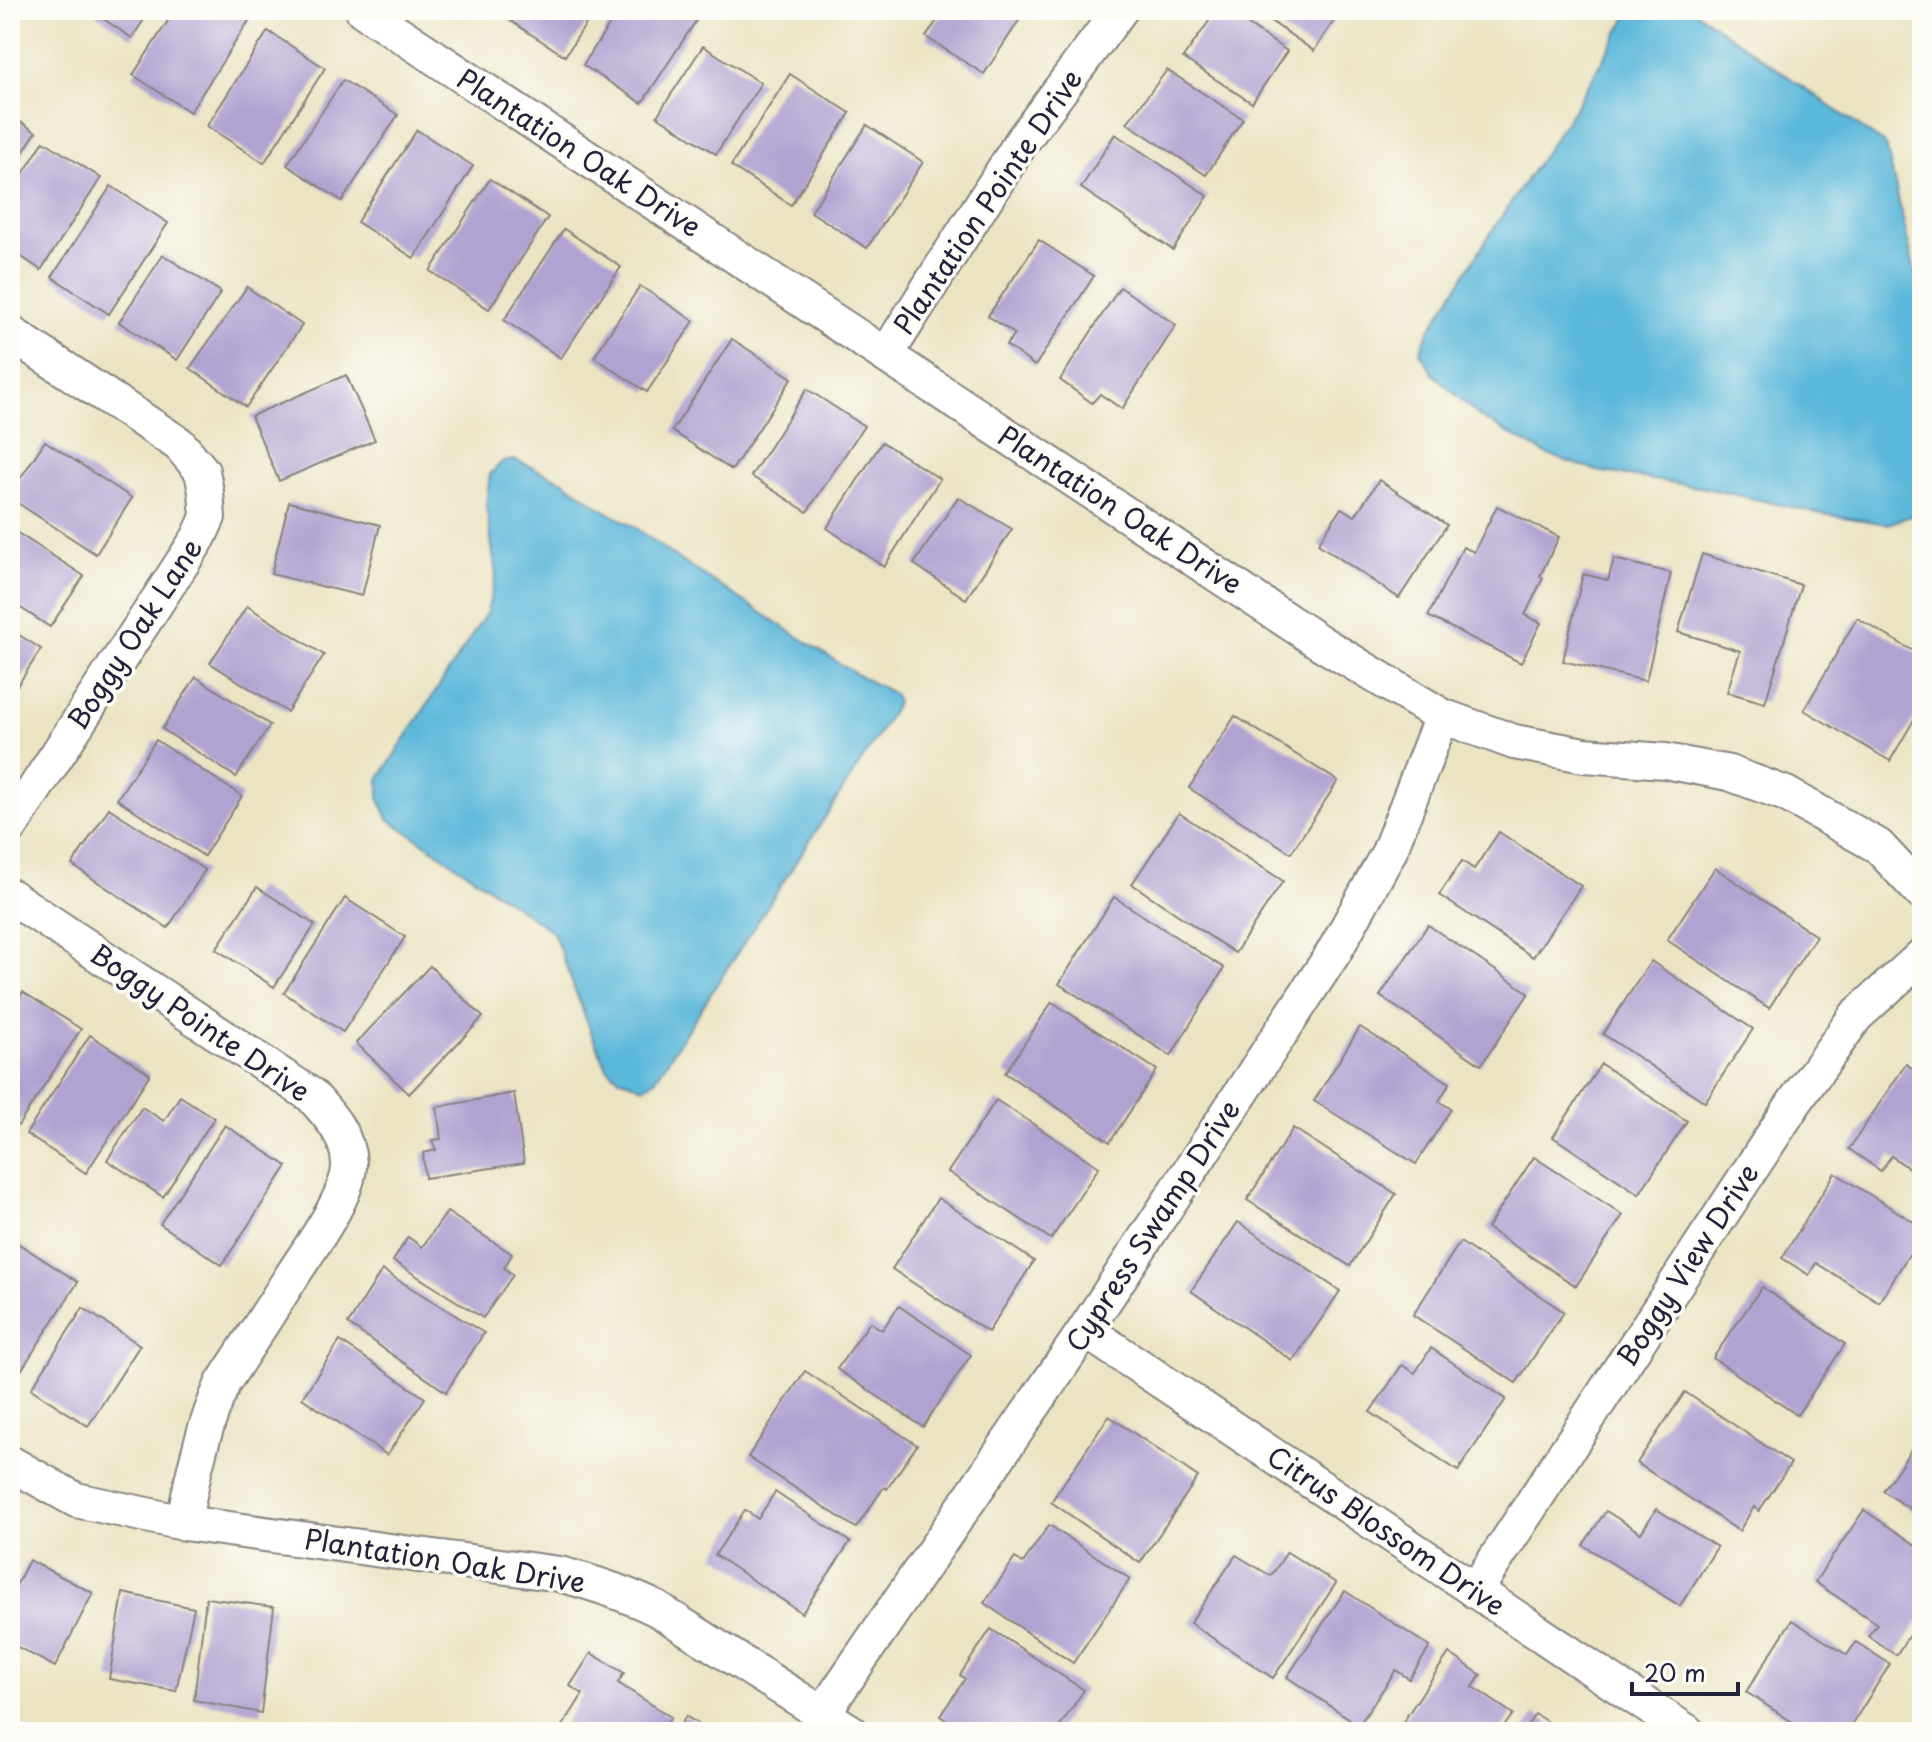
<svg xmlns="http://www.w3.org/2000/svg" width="1932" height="1742" font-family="'Playpen Sans',sans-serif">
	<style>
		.water { fill: #5cb8da; stroke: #3f6d8a; stroke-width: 2 }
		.building { fill: #b0a3d1 }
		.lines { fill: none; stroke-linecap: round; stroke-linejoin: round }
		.street-casing { stroke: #86837f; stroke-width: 38 }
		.street { stroke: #fff; stroke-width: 34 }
		.labels { text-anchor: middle; stroke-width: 7; stroke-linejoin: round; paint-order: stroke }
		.street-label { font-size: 28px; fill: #22223b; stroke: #fdfcf7 }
	</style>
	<rect width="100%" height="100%" fill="#fdfcf7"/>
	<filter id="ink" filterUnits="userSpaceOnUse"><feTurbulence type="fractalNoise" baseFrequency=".0125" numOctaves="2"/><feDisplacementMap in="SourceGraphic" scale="16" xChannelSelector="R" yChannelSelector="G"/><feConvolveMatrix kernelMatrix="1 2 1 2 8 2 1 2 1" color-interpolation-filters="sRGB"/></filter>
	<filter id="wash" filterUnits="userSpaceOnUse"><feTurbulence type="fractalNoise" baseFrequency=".006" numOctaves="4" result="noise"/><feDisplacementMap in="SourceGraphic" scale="32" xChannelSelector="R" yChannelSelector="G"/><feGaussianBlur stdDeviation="1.8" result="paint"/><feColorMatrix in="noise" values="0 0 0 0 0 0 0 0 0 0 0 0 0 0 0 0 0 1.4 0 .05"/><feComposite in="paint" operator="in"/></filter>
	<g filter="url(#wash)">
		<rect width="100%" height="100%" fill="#ebe4c3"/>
		<g class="water">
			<path d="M 1636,10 L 1693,10 L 1886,145 L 1922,303 L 1922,512 L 1888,524 L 1822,514 L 1705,488 L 1597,471 L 1548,455 L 1481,418 L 1433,374 L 1420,352 L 1429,331 L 1494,228 L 1576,106 L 1628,15 Z"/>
			<path d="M 515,460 L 563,481 L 607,512 L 635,527 L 680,560 L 856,674 L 894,694 L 897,703 L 877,737 L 655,1080 L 644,1087 L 619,1078 L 607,1068 L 592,1035 L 553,932 L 418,839 L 388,819 L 379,798 L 379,779 L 487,612 L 496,575 L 486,505 L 490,474 L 502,462 Z"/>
		</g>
		<g id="blocks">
			<g class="building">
				<path d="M 90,10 L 150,10 L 132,38 Z"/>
				<path d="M 175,10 L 236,10 L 250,19 L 190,112 L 133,75 Z"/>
				<path d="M 511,10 L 595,10 L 565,56 L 506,18 Z"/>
				<path d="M 619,10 L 697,10 L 701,13 L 642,103 L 583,65 Z"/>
				<path d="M 944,10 L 1026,10 L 984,74 L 926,37 Z"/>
				<path d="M 1217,10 L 1226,10 L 1287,51 L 1252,103 L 1183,58 Z"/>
				<path d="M 1255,10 L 1341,10 L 1314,51 Z"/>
				<path d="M 268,31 L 325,68 L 264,163 L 207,126 Z"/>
				<path d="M 703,46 L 761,83 L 716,154 L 657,116 Z"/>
				<path d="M 1167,70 L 1243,119 L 1206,175 L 1127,123 Z"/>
				<path d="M 790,74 L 850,113 L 791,205 L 731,166 Z"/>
				<path d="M 343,80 L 398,115 L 342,201 L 287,165 Z"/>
				<path d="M 10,115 L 36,132 L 10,172 Z"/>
				<path d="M 867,125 L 923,162 L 867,248 L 811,212 Z"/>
				<path d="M 417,130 L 473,166 L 414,258 L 357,222 Z"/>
				<path d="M 1115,134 L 1208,196 L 1173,250 L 1081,188 Z"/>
				<path d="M 44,141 L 101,178 L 41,270 L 10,249 L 10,194 Z"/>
				<path d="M 490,179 L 548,217 L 489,309 L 430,271 Z"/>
				<path d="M 111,186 L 168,223 L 109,314 L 52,277 Z"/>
				<path d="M 564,229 L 621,267 L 561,358 L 504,320 Z"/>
				<path d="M 1039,240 L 1094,276 L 1035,366 L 1006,345 L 1015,334 L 988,316 Z"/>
				<path d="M 163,255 L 221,292 L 177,360 L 119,322 Z"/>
				<path d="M 640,286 L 694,321 L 647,392 L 594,357 Z"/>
				<path d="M 247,287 L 302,325 L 246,407 L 190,368 Z"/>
				<path d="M 1120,287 L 1176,325 L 1122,409 L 1100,394 L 1092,403 L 1060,380 Z"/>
				<path d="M 732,339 L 792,378 L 732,470 L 672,431 Z"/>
				<path d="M 346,375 L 375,440 L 279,481 L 251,416 Z"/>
				<path d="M 807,389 L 864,426 L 807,512 L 751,476 Z"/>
				<path d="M 45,441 L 132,498 L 96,554 L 10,498 L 10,494 Z"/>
				<path d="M 882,442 L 940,479 L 884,567 L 827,528 Z"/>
				<path d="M 1379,480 L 1447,525 L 1399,598 L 1318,544 L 1341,508 L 1355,516 Z"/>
				<path d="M 958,497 L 1012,529 L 966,599 L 914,564 Z"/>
				<path d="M 289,502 L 380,525 L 362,596 L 271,574 Z"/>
				<path d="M 1497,506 L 1559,537 L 1540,576 L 1543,578 L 1525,615 L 1541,623 L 1521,663 L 1428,616 L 1463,547 L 1474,552 Z"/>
				<path d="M 13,530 L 84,576 L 50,627 L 10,601 L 10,534 Z"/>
				<path d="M 1702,554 L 1801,585 L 1765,703 L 1727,692 L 1740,651 L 1678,632 Z"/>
				<path d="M 1614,559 L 1671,573 L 1646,681 L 1563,661 L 1583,574 L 1608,580 Z"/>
				<path d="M 247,606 L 324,655 L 287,712 L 210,663 Z"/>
				<path d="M 1857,618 L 1922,656 L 1922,706 L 1890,761 L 1804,710 Z"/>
				<path d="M 10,629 L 41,649 L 18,685 L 10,680 Z"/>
				<path d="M 196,677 L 270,725 L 236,777 L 162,729 Z"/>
				<path d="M 1235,716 L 1338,781 L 1291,853 L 1189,788 Z"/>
				<path d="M 156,740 L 242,796 L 204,856 L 117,799 Z"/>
				<path d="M 109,808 L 205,870 L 168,928 L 72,865 Z"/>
				<path d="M 1179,813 L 1283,881 L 1235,953 L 1132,884 Z"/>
				<path d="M 1499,832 L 1581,886 L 1533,957 L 1439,895 L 1462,861 L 1474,869 Z"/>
				<path d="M 1715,868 L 1816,936 L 1769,1008 L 1667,940 Z"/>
				<path d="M 257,887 L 315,925 L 274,987 L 216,949 Z"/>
				<path d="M 1114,897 L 1224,968 L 1171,1056 L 1059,984 Z"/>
				<path d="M 345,898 L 405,937 L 343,1032 L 284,993 Z"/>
				<path d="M 1428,925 L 1529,993 L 1481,1065 L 1380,996 Z"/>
				<path d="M 1651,961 L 1753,1029 L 1705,1102 L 1603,1034 Z"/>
				<path d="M 430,966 L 483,1017 L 409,1094 L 356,1043 Z"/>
				<path d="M 23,992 L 81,1029 L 18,1126 L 10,1121 L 10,1012 Z"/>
				<path d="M 1052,1002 L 1157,1070 L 1110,1142 L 1005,1073 Z"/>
				<path d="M 1360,1027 L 1450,1083 L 1439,1101 L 1451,1109 L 1416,1164 L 1314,1101 Z"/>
				<path d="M 90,1035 L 150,1074 L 86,1173 L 26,1134 Z"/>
				<path d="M 1601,1064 L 1687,1121 L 1639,1194 L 1553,1137 Z"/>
				<path d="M 1906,1064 L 1922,1075 L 1922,1177 L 1891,1156 L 1881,1171 L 1849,1149 Z"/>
				<path d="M 514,1093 L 524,1163 L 425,1178 L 423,1153 L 436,1150 L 432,1140 L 441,1139 L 437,1107 Z"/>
				<path d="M 180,1096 L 214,1118 L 163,1197 L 107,1160 L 142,1107 L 164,1121 Z"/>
				<path d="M 996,1100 L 1099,1167 L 1051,1239 L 948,1172 Z"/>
				<path d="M 225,1125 L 287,1166 L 222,1265 L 160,1224 Z"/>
				<path d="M 1293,1128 L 1396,1194 L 1350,1266 L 1247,1200 Z"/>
				<path d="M 1534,1157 L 1623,1215 L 1576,1286 L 1487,1228 Z"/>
				<path d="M 1835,1173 L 1922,1227 L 1922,1234 L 1879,1302 L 1816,1263 L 1809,1275 L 1782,1258 Z"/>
				<path d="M 938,1198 L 1034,1261 L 988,1332 L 892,1269 Z"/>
				<path d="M 447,1212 L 512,1254 L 504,1268 L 513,1275 L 483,1318 L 393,1261 L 408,1237 L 422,1247 Z"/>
				<path d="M 1238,1222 L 1340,1291 L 1293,1361 L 1191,1291 Z"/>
				<path d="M 16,1242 L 78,1282 L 15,1380 L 10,1377 L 10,1251 Z"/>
				<path d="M 1460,1242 L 1564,1312 L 1516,1383 L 1413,1315 Z"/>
				<path d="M 382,1270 L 484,1333 L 446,1392 L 348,1324 Z"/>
				<path d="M 1762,1287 L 1845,1344 L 1797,1415 L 1713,1358 Z"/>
				<path d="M 899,1306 L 971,1355 L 923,1427 L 837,1369 L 870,1322 L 882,1330 Z"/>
				<path d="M 83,1308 L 140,1345 L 88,1426 L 31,1389 Z"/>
				<path d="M 340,1341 L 425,1398 L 387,1455 L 302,1398 Z"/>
				<path d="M 1431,1348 L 1506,1399 L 1458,1471 L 1370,1412 L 1402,1365 L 1415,1373 Z"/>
				<path d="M 805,1371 L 917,1445 L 887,1489 L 884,1487 L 856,1528 L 748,1457 Z"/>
				<path d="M 1685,1392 L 1791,1463 L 1759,1511 L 1754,1507 L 1739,1531 L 1637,1463 Z"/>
				<path d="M 1109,1416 L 1198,1477 L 1140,1563 L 1051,1502 Z"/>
				<path d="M 1922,1434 L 1922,1517 L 1883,1491 Z"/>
				<path d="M 775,1492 L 850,1542 L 802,1613 L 715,1555 L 745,1510 L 758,1519 Z"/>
				<path d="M 1656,1509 L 1717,1547 L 1680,1606 L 1583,1545 L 1606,1511 L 1641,1533 Z"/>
				<path d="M 1864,1510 L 1922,1549 L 1922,1616 L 1896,1655 L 1868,1636 L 1877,1624 L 1815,1582 Z"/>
				<path d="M 1049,1525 L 1130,1579 L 1073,1663 L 984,1603 L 1015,1558 L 1023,1563 Z"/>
				<path d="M 1287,1552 L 1336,1583 L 1273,1678 L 1190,1623 L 1236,1555 L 1271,1576 Z"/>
				<path d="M 29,1560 L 93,1593 L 55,1667 L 10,1643 L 10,1597 Z"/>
				<path d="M 1345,1591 L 1430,1647 L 1409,1679 L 1396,1670 L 1359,1725 L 1287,1677 Z"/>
				<path d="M 123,1593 L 194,1608 L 176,1691 L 109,1679 Z"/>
				<path d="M 206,1598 L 274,1607 L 261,1713 L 194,1700 Z"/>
				<path d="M 1792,1620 L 1847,1655 L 1856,1642 L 1890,1664 L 1847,1732 L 1808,1732 L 1746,1692 Z"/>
				<path d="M 991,1629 L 1084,1690 L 1056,1732 L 963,1732 L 940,1716 L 965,1679 L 960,1675 Z"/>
				<path d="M 591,1653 L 624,1673 L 618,1683 L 671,1717 L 661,1732 L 559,1732 L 583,1694 L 570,1686 Z"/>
				<path d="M 1449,1653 L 1481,1675 L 1473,1687 L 1513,1714 L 1500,1732 L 1396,1732 Z"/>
				<path d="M 1535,1714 L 1563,1732 L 1523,1732 Z"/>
				<path d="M 686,1716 L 710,1732 L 676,1732 Z"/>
			</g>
		</g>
	</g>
	<g filter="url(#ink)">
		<use href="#blocks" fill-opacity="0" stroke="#86837f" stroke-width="2"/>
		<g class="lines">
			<g class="street-casing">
				<g id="street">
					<path d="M 363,10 L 1321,643 L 1442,716 L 1514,742 L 1584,755 L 1665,761 L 1729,773 L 1786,794 L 1878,846 L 1922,893"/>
					<path d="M 10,333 L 179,444 L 202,471 L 206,492 L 208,517 L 199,537 L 10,827"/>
					<path d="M 886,355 L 1022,141 L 1120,10"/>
					<path d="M 10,896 L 311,1095 C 329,1115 348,1135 349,1164 C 350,1195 307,1252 290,1279 C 268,1314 246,1348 223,1383 C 203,1428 192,1474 184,1523"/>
					<path d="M 1085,1330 L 1687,1732"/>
					<path d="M 10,1463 L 76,1500 L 184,1523 L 559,1574 C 594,1583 625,1593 657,1609 L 851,1732"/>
					<path d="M 1475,1591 L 1794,1103 L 1856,1016 L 1922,956"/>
					<path d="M 823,1713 L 1085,1330 L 1334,952 L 1389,852 L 1442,716"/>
				</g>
			</g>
			<use href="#street" class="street"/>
		</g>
	</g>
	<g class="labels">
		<g class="street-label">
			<text transform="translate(579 153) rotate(33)" y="10">Plantation Oak Drive</text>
			<text transform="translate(988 202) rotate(-56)" y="10">Plantation Pointe Drive</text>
			<text transform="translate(1120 510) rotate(33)" y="10">Plantation Oak Drive</text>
			<text transform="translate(135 634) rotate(-57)" y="10">Boggy Oak Lane</text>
			<text transform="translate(200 1023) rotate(34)" y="10">Boggy Pointe Drive</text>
			<text transform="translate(1153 1226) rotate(-57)" y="10">Cypress Swamp Drive</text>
			<text transform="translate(1688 1265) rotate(-57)" y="10">Boggy View Drive</text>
			<text transform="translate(1386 1531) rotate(34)" y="10">Citrus Blossom Drive</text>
			<text transform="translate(445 1561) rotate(9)" y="10">Plantation Oak Drive</text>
		</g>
	</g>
	<rect width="1932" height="1742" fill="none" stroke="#fdfcf7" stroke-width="40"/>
	<path d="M1632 1682v12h106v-12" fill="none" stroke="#22223b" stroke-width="4"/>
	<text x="1644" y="1682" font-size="24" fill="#22223b" stroke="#fdfcf7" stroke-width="6" paint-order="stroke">20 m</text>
</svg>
